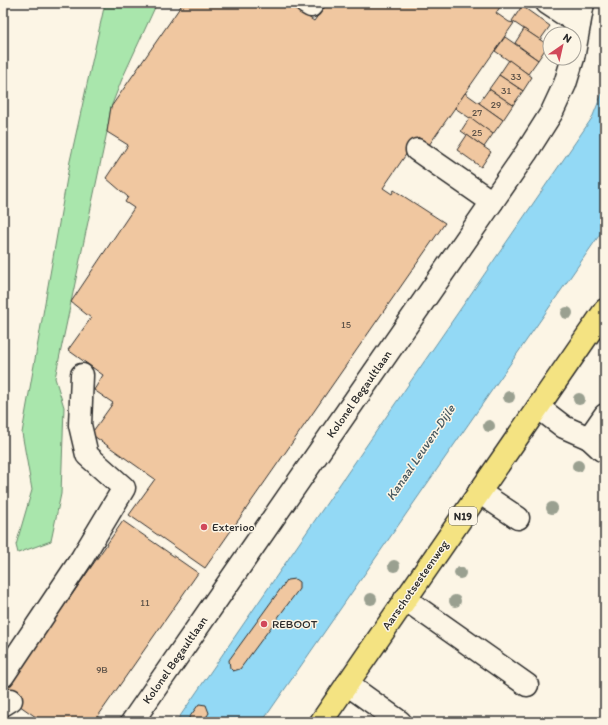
<svg xmlns="http://www.w3.org/2000/svg" width="608" height="725" font-family="Itim,sans-serif">
	<style>
		.green { fill: #a9e6ac; stroke: #6a886c }
		.water { fill: #93d9f5; stroke: #6993a4 }
		.building { fill: #f0c7a0; stroke: #2b2b2b }
		.lines { fill: none; stroke-linecap: round; stroke-linejoin: round }
		.minor-casing { stroke: #2b2b2b; stroke-width: 25 }
		.major-casing { stroke: #2b2b2b; stroke-width: 25 }
		.minor { stroke: #fcf5e5; stroke-width: 22 }
		.major { stroke: #f4e382; stroke-width: 22 }
		.tree { fill: #9aa090 }
		.poi-dot { fill: #d1495b; stroke: #fcf5e5; stroke-width: 1.5 }
		.labels { text-anchor: middle; stroke-width: 3; stroke-linejoin: round; paint-order: stroke }
		.number-label { font-size: 10px; fill: #5c5248 }
		.shield { fill: #fcf5e5; stroke: #6a6863; stroke-width: 1 }
		.shield-label { font-size: 11px; font-weight: bold; fill: #2b2b2b }
		.street-label { font-size: 12px; fill: #2b2b2b; stroke: #fcf5e5 }
		.poi-label { font-size: 12px; fill: #2b2b2b; stroke: #fcf5e5; text-anchor: start }
		.water-label { font-size: 13px; font-style: italic; fill: #45565e; stroke: #fcf5e5 }
	</style>
	<rect width="100%" height="100%" fill="#fcf5e5"/>
	<filter id="ink" filterUnits="userSpaceOnUse"><feTurbulence type="fractalNoise" baseFrequency=".025" numOctaves="2"/><feDisplacementMap in="SourceGraphic" scale="8" xChannelSelector="R" yChannelSelector="G"/><feConvolveMatrix kernelMatrix="1 2 1 2 8 2 1 2 1" color-interpolation-filters="sRGB"/></filter>
	<g filter="url(#ink)">
		<path class="green" d="M 105,3 L 157,3 L 122,79 L 111,107 L 107,132 L 55,378 L 64,407 L 61,494 L 51,541 L 18,553 L 16,545 L 32,490 L 22,433 L 70,161 Z"/>
		<path class="water" d="M 605,86 L 605,227 L 262,722 L 176,722 L 592,118 Z"/>
		<g class="building">
			<path d="M 183,3 L 287,3 L 314,21 L 327,3 L 501,3 L 502,4 L 496,13 L 509,22 L 514,23 L 429,145 L 418,137 L 383,188 L 392,194 L 394,190 L 445,223 L 205,568 L 129,515 L 155,479 L 91,434 L 113,403 L 94,390 L 103,375 L 68,350 L 91,318 L 71,302 L 134,208 L 125,202 L 128,197 L 106,178 L 128,145 L 107,132 L 111,107 Z"/>
			<path d="M 522,6 L 550,26 L 540,40 L 512,21 Z"/>
			<path d="M 524,29 L 548,45 L 538,60 L 515,43 Z"/>
			<path d="M 505,37 L 538,60 L 528,74 L 495,51 Z"/>
			<path d="M 509,60 L 532,77 L 523,91 L 499,75 Z"/>
			<path d="M 499,75 L 523,91 L 513,105 L 489,89 Z"/>
			<path d="M 489,89 L 513,105 L 503,120 L 479,103 Z"/>
			<path d="M 465,93 L 503,120 L 493,134 L 455,108 Z"/>
			<path d="M 470,117 L 493,134 L 484,147 L 461,131 Z"/>
			<path d="M 467,135 L 491,152 L 481,167 L 457,150 Z"/>
			<path d="M 123,521 L 198,573 L 94,722 L 43,722 L 3,694 Z"/>
			<path d="M 295,579 L 299,582 L 299,589 L 240,669 L 233,671 L 230,668 L 229,660 L 287,580 Z"/>
			<path d="M 199,704 L 206,705 L 209,713 L 203,722 L 186,722 Z"/>
		</g>
		<g class="lines">
			<g class="minor-casing">
				<g id="minor">
					<path d="M 306,3 L 311,6 L 313,3"/>
					<path d="M 547,3 L 579,24"/>
					<path d="M 574,53 L 583,3"/>
					<path d="M 417,150 L 492,202"/>
					<path d="M 538,407 L 564,427 L 589,438 L 605,415"/>
					<path d="M 604,437 L 589,438 L 602,450 L 605,451"/>
					<path d="M 479,492 L 518,518"/>
					<path d="M 405,599 L 527,685"/>
					<path d="M 3,676 L 82,558 L 124,488 L 87,455 L 80,425 L 82,375"/>
					<path d="M 347,684 L 400,722"/>
					<path d="M 3,705 L 11,700"/>
					<path d="M 132,722 L 526,153 L 552,112 L 565,84 L 573,58"/>
				</g>
			</g>
			<g class="major-casing">
				<path id="major" d="M 321,722 L 605,310"/>
			</g>
			<use href="#minor" class="minor"/>
			<use href="#major" class="major"/>
		</g>
		<g class="tree">
			<circle cx="567" cy="313" r="6"/>
			<circle cx="509" cy="397" r="6"/>
			<circle cx="579" cy="399" r="6"/>
			<circle cx="489" cy="426" r="6"/>
			<circle cx="578" cy="466" r="6"/>
			<circle cx="552" cy="508" r="6"/>
			<circle cx="394" cy="566" r="6"/>
			<circle cx="460" cy="573" r="6"/>
			<circle cx="371" cy="599" r="6"/>
			<circle cx="455" cy="601" r="6"/>
		</g>
	</g>
	<g class="poi-dot">
		<circle cx="204" cy="527" r="4"/>
		<circle cx="264" cy="624" r="4"/>
	</g>
	<g class="labels">
		<g class="number-label">
			<text x="516" y="80">33</text>
			<text x="506" y="94">31</text>
			<text x="496" y="108">29</text>
			<text x="477" y="116">27</text>
			<text x="477" y="136">25</text>
			<text x="346" y="328">15</text>
			<text x="145" y="606">11</text>
			<text x="102" y="673">9B</text>
		</g>
		<rect class="shield" x="449" y="507" width="28" height="18" rx="3"/>
		<g class="shield-label">
			<text x="463" y="520">N19</text>
		</g>
		<g class="street-label">
			<text transform="translate(359 394) rotate(-55)" y="4">Kolonel Begaultlaan</text>
			<text transform="translate(415 585) rotate(-55)" y="4">Aarschotsesteenweg</text>
			<text transform="translate(175 660) rotate(-55)" y="4">Kolonel Begaultlaan</text>
		</g>
		<g class="poi-label">
			<text x="212" y="531">Exterioo</text>
			<text x="272" y="628">REBOOT</text>
		</g>
		<g class="water-label">
			<text transform="translate(420 452) rotate(-56)" y="5">Kanaal Leuven-Dijle</text>
		</g>
	</g>
	<rect width="608" height="725" fill="none" stroke="#fcf5e5" stroke-width="16"/>
	<rect x="8" y="8" width="592" height="709" fill="none" stroke="#2b2b2b" stroke-width="1.5" filter="url(#ink)"/>
	<g transform="translate(562 46) rotate(34)"><circle r="19" fill="#fcf5e5" stroke="#a8a49b"/>
	<path d="M0-3L7 15L0 10L-7 15Z" fill="#d1495b"/>
	<text y="-6" font-size="11" font-weight="bold" text-anchor="middle" fill="#2b2b2b">N</text>
	</g>
</svg>
